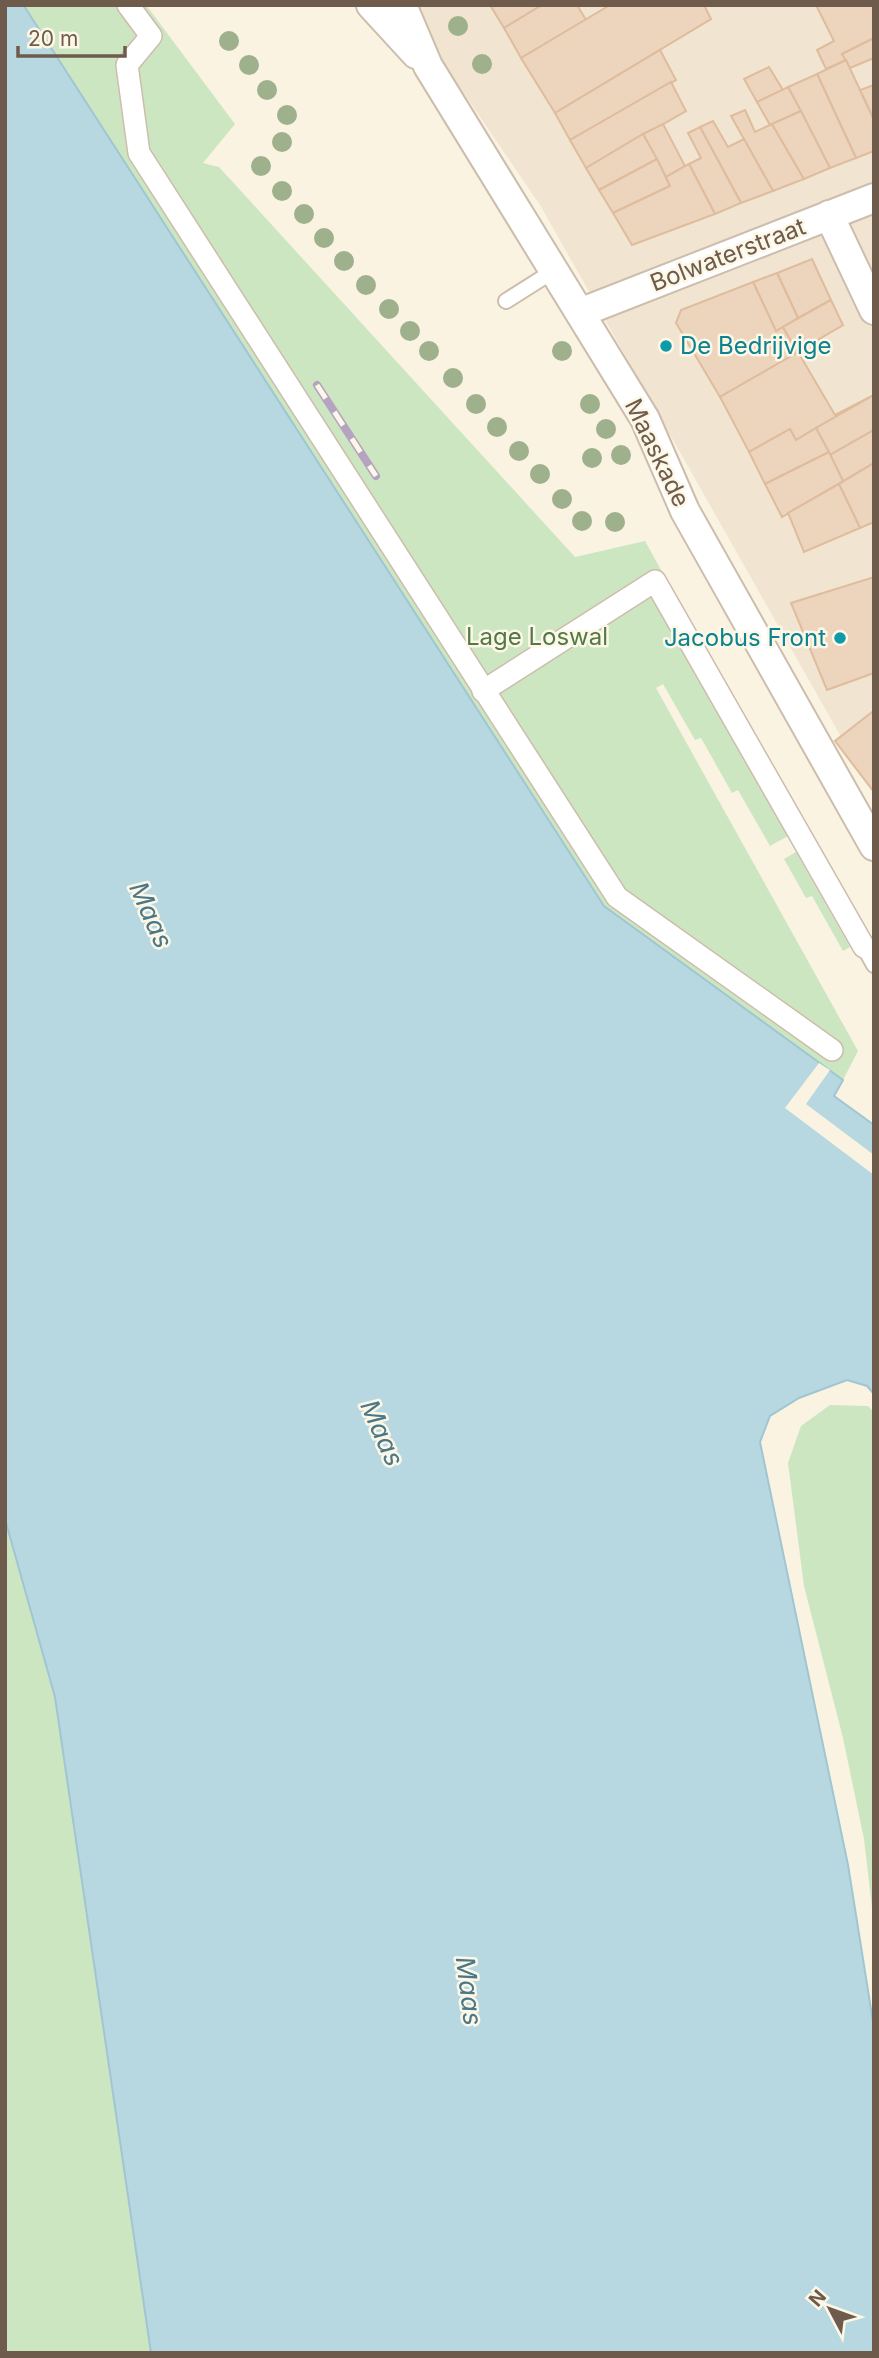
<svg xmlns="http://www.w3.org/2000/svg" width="879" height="2358" font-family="Inter,sans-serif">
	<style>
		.residential { fill: #f1e5d1 }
		.green { fill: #cde6c2 }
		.water { fill: #b8d8e1; stroke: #9fc6d2; stroke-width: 2 }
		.pier { fill: #faf3e2 }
		.building { fill: #edd4bc; stroke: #debc9d; stroke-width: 2 }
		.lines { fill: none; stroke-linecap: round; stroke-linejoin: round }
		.service-casing { stroke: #ccbdac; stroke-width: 18 }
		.pedestrian-casing { stroke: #ccbdac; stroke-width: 24 }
		.minor-casing { stroke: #ccbdac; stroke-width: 32 }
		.service { stroke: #fff; stroke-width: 14 }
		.pedestrian { stroke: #fff; stroke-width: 21 }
		.minor { stroke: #fff; stroke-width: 28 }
		.rail-casing { stroke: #b6a2c1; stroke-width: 8 }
		.rail { stroke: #fdf7e7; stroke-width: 5; stroke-dasharray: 16; stroke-linecap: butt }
		.tree { fill: #9eb08c }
		.culture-dot { fill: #0f9aa8; stroke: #fdf7e7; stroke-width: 2.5 }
		.labels { text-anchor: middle; stroke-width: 5; stroke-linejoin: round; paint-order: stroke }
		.street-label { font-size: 24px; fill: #6f5b4b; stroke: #fdf7e7 }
		.culture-label { font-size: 24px; fill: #0d838f; stroke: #fdf7e7; text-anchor: start }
		.park-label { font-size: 24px; fill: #527a46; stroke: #fdf7e7 }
		.water-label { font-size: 26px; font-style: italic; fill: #4a7888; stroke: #fdf7e7 }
	</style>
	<rect width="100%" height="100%" fill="#faf3e2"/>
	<path class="residential" d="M 404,5 L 874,5 L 874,795 L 540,205 Z"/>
	<g class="green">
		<path d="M 23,5 L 146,5 L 235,124 L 203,163 L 219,167 L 575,557 L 645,541 L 679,602 L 663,614 L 788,836 L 770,846 L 738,790 L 732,793 L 701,738 L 695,740 L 663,684 L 656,688 L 858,1051 L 843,1080 L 605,906 Z"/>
		<path d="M 796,852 L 850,947 L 843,951 L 812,896 L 806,898 L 784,859 Z"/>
		<path d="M 830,1405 L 868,1406 L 874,1412 L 874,1925 L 864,1839 L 843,1738 L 804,1586 L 788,1463 L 801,1426 Z"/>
		<path d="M 5,1519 L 55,1697 L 151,2353 L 5,2353 Z"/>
	</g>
	<path class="water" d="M 5,5 L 23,5 L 26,9 L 604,906 L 843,1080 L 834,1096 L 874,1125 L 874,1394 L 867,1386 L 847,1380 L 799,1398 L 770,1416 L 760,1442 L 848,1865 L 874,2028 L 874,2353 L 151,2353 L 55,1697 L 5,1519 Z"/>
	<path class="pier" d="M 819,1063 L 830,1070 L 806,1104 L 874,1155 L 874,1175 L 785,1108 Z"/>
	<g class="building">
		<path d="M 490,5 L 542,5 L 504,28 Z"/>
		<path d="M 542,5 L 577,5 L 586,20 L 521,58 L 504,28 Z"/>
		<path d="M 610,5 L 704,5 L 711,19 L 555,113 L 521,58 Z"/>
		<path d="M 816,5 L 874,5 L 874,38 L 842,54 L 846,60 L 826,69 L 817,50 L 834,41 Z"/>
		<path d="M 874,38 L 874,58 L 850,68 L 842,54 Z"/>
		<path d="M 660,50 L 676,80 L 570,140 L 555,113 Z"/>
		<path d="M 846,60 L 874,120 L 874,151 L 856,158 L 817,74 Z"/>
		<path d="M 769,67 L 783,90 L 757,102 L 744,79 Z"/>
		<path d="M 817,74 L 856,158 L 830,168 L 788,87 Z"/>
		<path d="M 671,82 L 686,111 L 586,168 L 570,140 Z"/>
		<path d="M 874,85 L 874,114 L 872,115 L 860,90 Z"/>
		<path d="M 788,87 L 801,111 L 770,125 L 757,102 Z"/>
		<path d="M 745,110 L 755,132 L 772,124 L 804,179 L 773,191 L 731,116 Z"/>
		<path d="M 801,111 L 830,168 L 804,179 L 772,124 Z"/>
		<path d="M 713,121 L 728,147 L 744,139 L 773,191 L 741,203 L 700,127 Z"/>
		<path d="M 663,124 L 685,166 L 666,177 L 643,134 Z"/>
		<path d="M 700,127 L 741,203 L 715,214 L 689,164 L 701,158 L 688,133 Z"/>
		<path d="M 643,134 L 657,159 L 599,190 L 586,168 Z"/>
		<path d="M 657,159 L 670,186 L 613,213 L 599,190 Z"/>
		<path d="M 689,164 L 715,214 L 632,245 L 613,213 L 670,186 L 666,177 Z"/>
		<path d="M 812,259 L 831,300 L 798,318 L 777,273 Z"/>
		<path d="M 777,273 L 798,318 L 776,331 L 753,282 Z"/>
		<path d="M 753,282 L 776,331 L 783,327 L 798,353 L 720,397 L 676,323 L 681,310 Z"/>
		<path d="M 831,300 L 843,325 L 797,352 L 783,327 Z"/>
		<path d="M 798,352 L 835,415 L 874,395 L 796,440 L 790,429 L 749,452 L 720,397 Z"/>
		<path d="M 874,395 L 874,430 L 830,455 L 816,428 Z"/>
		<path d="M 816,428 L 829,452 L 765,484 L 749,452 L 790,429 L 796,440 Z"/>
		<path d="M 874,430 L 874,463 L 843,481 L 830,455 Z"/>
		<path d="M 829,452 L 843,481 L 782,517 L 765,484 Z"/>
		<path d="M 874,463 L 874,522 L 860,528 L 839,484 Z"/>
		<path d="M 839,484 L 860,528 L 804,552 L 788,513 Z"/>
		<path d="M 874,577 L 874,673 L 827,690 L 791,603 Z"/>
		<path d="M 872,712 L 874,714 L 874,792 L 835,741 Z"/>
	</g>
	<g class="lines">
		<g class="service-casing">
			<g id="service">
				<path d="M 506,301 L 555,270"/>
				<path d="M 864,947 L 874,965"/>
			</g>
		</g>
		<g class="pedestrian-casing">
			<g id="pedestrian">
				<path d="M 128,5 L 151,36 L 127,65 L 139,153 L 617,897 L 832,1050"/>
				<path d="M 483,691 L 655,581 L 864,947"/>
			</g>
		</g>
		<g class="minor-casing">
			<g id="minor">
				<path d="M 371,5 L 416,54"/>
				<path d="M 402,5 L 428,66 L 645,419 L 685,511 L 874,846"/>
				<path d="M 829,215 L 874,310"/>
				<path d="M 582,312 L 874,198"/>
			</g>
		</g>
		<use href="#service" class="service"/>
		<use href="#pedestrian" class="pedestrian"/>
		<use href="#minor" class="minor"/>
		<g class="rail-casing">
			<path id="rail" d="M 317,385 L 376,476"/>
		</g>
		<use href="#rail" class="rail"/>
	</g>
	<g class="tree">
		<circle cx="458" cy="26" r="10"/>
		<circle cx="229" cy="41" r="10"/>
		<circle cx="482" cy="64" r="10"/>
		<circle cx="249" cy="65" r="10"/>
		<circle cx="267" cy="90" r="10"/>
		<circle cx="287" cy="115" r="10"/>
		<circle cx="282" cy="142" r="10"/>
		<circle cx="261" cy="166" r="10"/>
		<circle cx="282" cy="191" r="10"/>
		<circle cx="304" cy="214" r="10"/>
		<circle cx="324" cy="238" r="10"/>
		<circle cx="344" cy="261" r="10"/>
		<circle cx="366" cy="285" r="10"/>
		<circle cx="389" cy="309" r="10"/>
		<circle cx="410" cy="331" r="10"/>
		<circle cx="429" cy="351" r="10"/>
		<circle cx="562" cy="351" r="10"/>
		<circle cx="453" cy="378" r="10"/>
		<circle cx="476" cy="404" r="10"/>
		<circle cx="590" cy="404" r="10"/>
		<circle cx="497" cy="427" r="10"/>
		<circle cx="606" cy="429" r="10"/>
		<circle cx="519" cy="451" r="10"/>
		<circle cx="621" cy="455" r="10"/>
		<circle cx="592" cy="458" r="10"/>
		<circle cx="540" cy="474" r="10"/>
		<circle cx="562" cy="499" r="10"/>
		<circle cx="582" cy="521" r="10"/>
		<circle cx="615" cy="522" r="10"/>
	</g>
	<g class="culture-dot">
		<circle cx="666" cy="346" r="7"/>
		<circle cx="840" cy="638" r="7"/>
	</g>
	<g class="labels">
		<g class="street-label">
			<text transform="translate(728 255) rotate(-21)" y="8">Bolwaterstraat</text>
			<text transform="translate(657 453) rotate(64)" y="8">Maaskade</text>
		</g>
		<g class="culture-label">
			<text x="680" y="354">De Bedrijvige</text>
			<text x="826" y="646" text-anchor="end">Jacobus Front</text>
		</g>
		<g class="park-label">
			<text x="537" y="645">Lage Loswal</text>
		</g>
		<g class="water-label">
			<text transform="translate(151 915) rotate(66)" y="9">Maas</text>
			<text transform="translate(382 1433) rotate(66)" y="9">Maas</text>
			<text transform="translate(469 1991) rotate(83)" y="9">Maas</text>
		</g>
	</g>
	<rect width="879" height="2358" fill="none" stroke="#6f5b4b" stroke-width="14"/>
	<g transform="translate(830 2309) rotate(311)" stroke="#fdf7e7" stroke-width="5" paint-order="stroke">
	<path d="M0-5L12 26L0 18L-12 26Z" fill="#6f5b4b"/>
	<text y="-10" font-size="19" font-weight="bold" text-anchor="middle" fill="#6f5b4b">N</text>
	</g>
	<path d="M18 46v10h107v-10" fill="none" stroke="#6f5b4b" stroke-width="3.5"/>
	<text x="28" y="46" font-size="21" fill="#6f5b4b" stroke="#fdf7e7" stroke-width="5" paint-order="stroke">20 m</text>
</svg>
